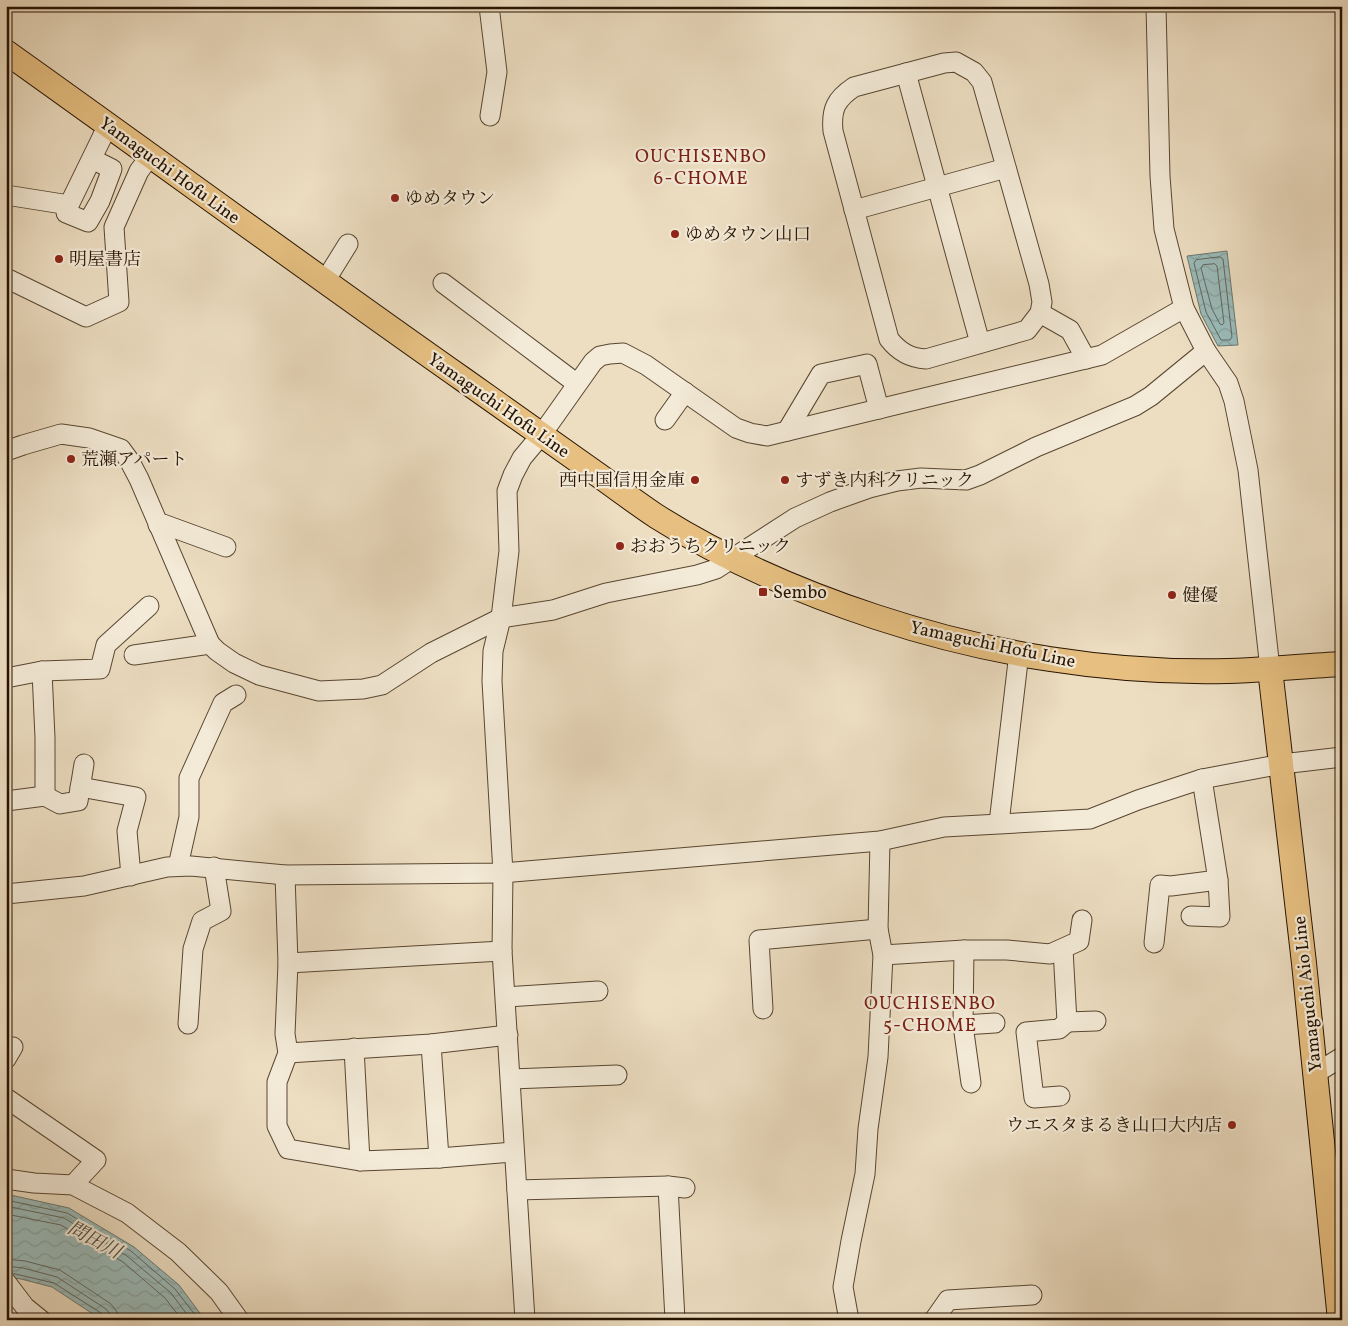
<svg xmlns="http://www.w3.org/2000/svg" width="1348" height="1326" font-family="Vollkorn,'Noto Serif JP',serif">
	<style>
		.water { fill: url(#water-waves); stroke: #6c7870 }
		.lines { fill: none; stroke-linecap: round; stroke-linejoin: round }
		.shore { stroke: #60675e; stroke-width: 1 }
		.minor-casing { stroke: #584631; stroke-width: 21 }
		.major-casing { stroke: #261301; stroke-width: 26 }
		.minor { stroke: #f3ead7; stroke-width: 19 }
		.major { stroke: #e6bf81; stroke-width: 24 }
		.poi-dot { fill: #8f2418; stroke: #f3ead7; stroke-width: 2 }
		.labels { text-anchor: middle; stroke-width: 4.5; stroke-linejoin: round; paint-order: stroke }
		.street-label { font-size: 18px; fill: #261301; stroke: #f3ead7 }
		.poi-label { font-size: 18px; fill: #261301; stroke: #f3ead7; text-anchor: start }
		.neighbourhood-label { font-size: 19px; letter-spacing: 1px; fill: #7a1f14; stroke: #f3ead7 }
		.water-label { font-size: 19px; font-style: italic; fill: #4f4e42; stroke: #f3ead7 }
	</style>
	<defs>
		<pattern id="water-waves" width="16" height="10" patternUnits="userSpaceOnUse" patternTransform="scale(1.25)"><rect width="16" height="10" fill="#9bbbba"/><path d="M0 5q4-4 8 0t8 0" fill="none" stroke="#85a09e"/></pattern>
	</defs>
	<rect width="100%" height="100%" fill="#eddec2"/>
	<filter id="stains"><feTurbulence type="fractalNoise" baseFrequency=".004" numOctaves="4"/><feColorMatrix values="0 0 0 0 .2 0 0 0 0 .09 0 0 0 0 .02 0 0 0 .5 -.17"/></filter>
	<radialGradient id="worn" r=".72"><stop offset=".6" stop-color="#630" stop-opacity="0"/><stop offset="1" stop-color="#630" stop-opacity=".3"/></radialGradient>
	<g class="water">
		<path d="M 1227,251 L 1238,345 L 1218,346 L 1201,314 L 1187,256 Z"/>
		<path d="M 6,1194 L 69,1208 L 134,1247 L 179,1285 L 205,1320 L 102,1320 L 52,1287 L 21,1279 L 6,1277 Z"/>
	</g>
	<g class="lines">
		<g class="shore">
			<path d="M 1220,257 L 1223,259 L 1232,337 L 1230,340 L 1221,340 L 1206,312 L 1194,263 L 1196,260 Z"/>
			<path d="M 1215,264 L 1217,266 L 1224,323 L 1222,325 L 1220,324 L 1212,309 L 1201,268 L 1203,265 Z"/>
			<path d="M 6,1200 L 67,1213 L 131,1251 L 175,1289 L 199,1320"/>
			<path d="M 6,1206 L 64,1218 L 127,1256 L 171,1293 L 191,1320"/>
			<path d="M 6,1214 L 61,1225 L 123,1262 L 165,1298 L 182,1320"/>
			<path d="M 6,1259 L 25,1261 L 60,1270 L 111,1304 L 117,1312 L 118,1320"/>
			<path d="M 6,1266 L 23,1268 L 57,1277 L 106,1309 L 110,1314 L 110,1320"/>
			<path d="M 11,1273 L 54,1283 L 101,1313 L 104,1320"/>
		</g>
		<g class="minor-casing">
			<g id="minor">
				<path d="M 489,6 L 497,72 L 490,116"/>
				<path d="M 1156,6 L 1160,176 L 1164,229 L 1184,308 L 1206,351 L 1228,383 L 1234,401 L 1248,470 L 1270,669"/>
				<path d="M 956,62 L 974,72 L 982,82 L 1039,284 L 1042,302 L 1040,313 L 1027,330 L 926,359 C 910,358 899,352 889,339 L 833,131 C 831,109 836,99 854,87 L 944,63 Z"/>
				<path d="M 906,73 L 980,343"/>
				<path d="M 6,195 L 69,205 L 108,125"/>
				<path d="M 69,205 L 66,213 L 88,222 L 100,201 L 112,169 L 92,159"/>
				<path d="M 854,210 L 1006,168"/>
				<path d="M 6,278 L 86,317 L 119,302 L 114,227 L 139,171 L 151,155"/>
				<path d="M 325,281 L 348,244"/>
				<path d="M 443,283 L 576,383"/>
				<path d="M 1040,313 L 1070,330 L 1086,359"/>
				<path d="M 665,420 L 685,392"/>
				<path d="M 787,431 L 821,374 L 867,364 L 879,409"/>
				<path d="M 6,451 L 23,445 L 61,434 L 89,438 L 121,449 L 129,460 L 139,479 L 210,644 L 217,651 L 234,663 L 259,675 L 319,691 L 363,689 L 382,685 L 431,653 L 501,618 L 553,610 L 606,593 L 697,575 L 716,569 L 795,518 L 830,502 L 869,488 L 897,481 L 921,478 L 966,480 L 980,475 L 1036,447 L 1135,406 L 1151,396 L 1206,351"/>
				<path d="M 158,525 L 163,524 L 226,547"/>
				<path d="M 134,655 L 210,644"/>
				<path d="M 42,671 L 45,738 L 45,796"/>
				<path d="M 6,678 L 42,671 L 100,669 L 106,645 L 149,606"/>
				<path d="M 80,787 L 136,797 L 127,831 L 131,876"/>
				<path d="M 6,801 L 45,796 L 60,804 L 78,801 L 84,764"/>
				<path d="M 999,823 L 1019,653"/>
				<path d="M 178,866 L 189,817 L 189,778 L 223,703 L 236,695"/>
				<path d="M 285,875 L 288,963 L 285,1034 L 288,1053 L 277,1082 L 277,1126 L 288,1149 L 360,1161 L 439,1158 L 514,1152"/>
				<path d="M 6,894 L 84,886 L 167,867 L 191,866 L 285,875 L 503,873 L 880,841 L 944,827 L 1090,819 L 1138,800 L 1202,779 L 1282,764 L 1342,757"/>
				<path d="M 1191,916 L 1220,917 L 1218,880"/>
				<path d="M 1154,943 L 1160,885 L 1171,886 L 1218,880 L 1202,779"/>
				<path d="M 964,950 L 963,1025 L 971,1083"/>
				<path d="M 883,955 L 964,950 L 1007,950 L 1050,954 L 1079,941 L 1082,920"/>
				<path d="M 288,963 L 502,951"/>
				<path d="M 506,997 L 598,991"/>
				<path d="M 763,1009 L 759,940 L 878,929"/>
				<path d="M 1067,1022 L 1096,1021"/>
				<path d="M 188,1024 L 193,949 L 202,921 L 221,911 L 214,867"/>
				<path d="M 963,1025 L 995,1023"/>
				<path d="M 431,1044 L 439,1158"/>
				<path d="M 354,1048 L 360,1161"/>
				<path d="M 288,1053 L 431,1044 L 508,1035"/>
				<path d="M 6,1059 L 13,1047"/>
				<path d="M 1316,1073 L 1342,1057"/>
				<path d="M 511,1079 L 617,1075"/>
				<path d="M 1060,1096 L 1034,1098 L 1026,1032 L 1059,1029 L 1067,1022 L 1063,949"/>
				<path d="M 6,1098 L 96,1160 L 73,1185"/>
				<path d="M 6,1179 L 34,1183 L 73,1185 L 127,1213 L 178,1252 L 219,1292 L 239,1320"/>
				<path d="M 668,1186 L 675,1320"/>
				<path d="M 517,1190 L 668,1186 L 685,1188"/>
				<path d="M 6,1282 L 25,1307 L 41,1320"/>
				<path d="M 525,1320 L 502,951 L 503,873 L 492,681 L 493,651 L 501,618 L 509,551 L 507,491 L 513,475 L 522,458 L 542,434 L 593,362 L 600,356 L 610,354 L 623,353 L 646,365 L 736,428 L 750,433 L 767,436 L 1102,355 L 1184,308"/>
				<path d="M 849,1320 L 843,1287 L 851,1241 L 865,1174 L 868,1129 L 878,1057 L 883,955 L 878,929 L 880,841"/>
				<path d="M 934,1320 L 948,1300 L 1032,1295"/>
			</g>
		</g>
		<g class="major-casing">
			<g id="major">
				<path d="M 6,52 C 159,161 310,272 464,380 C 507,410 550,441 594,472 C 614,486 635,502 656,516 C 724,559 800,592 876,617 C 988,654 1110,674 1228,671 C 1266,670 1304,666 1342,664"/>
				<path d="M 1270,669 L 1304,963 L 1340,1320"/>
			</g>
		</g>
		<use href="#minor" class="minor"/>
		<use href="#major" class="major"/>
	</g>
	<g class="poi-dot">
		<circle cx="395" cy="198" r="5"/>
		<circle cx="675" cy="234" r="5"/>
		<circle cx="59" cy="259" r="5"/>
		<circle cx="71" cy="459" r="5"/>
		<circle cx="695" cy="480" r="5"/>
		<circle cx="785" cy="480" r="5"/>
		<circle cx="620" cy="546" r="5"/>
		<rect x="758" y="587" width="10" height="10" rx="2.5"/>
		<circle cx="1172" cy="595" r="5"/>
		<circle cx="1232" cy="1125" r="5"/>
	</g>
	<g class="labels">
		<g class="street-label">
			<text transform="translate(170 170) rotate(36)" y="6">Yamaguchi Hofu Line</text>
			<text transform="translate(499 405) rotate(35)" y="6">Yamaguchi Hofu Line</text>
			<text transform="translate(993 644) rotate(12)" y="6">Yamaguchi Hofu Line</text>
			<text transform="translate(1307 994) rotate(-96)" y="6">Yamaguchi Aio Line</text>
		</g>
		<g class="poi-label">
			<text x="405" y="204">ゆめタウン</text>
			<text x="685" y="240">ゆめタウン山口</text>
			<text x="69" y="265">明屋書店</text>
			<text x="81" y="465">荒瀬アパート</text>
			<text x="685" y="486" text-anchor="end">西中国信用金庫</text>
			<text x="795" y="486">すずき内科クリニック</text>
			<text x="630" y="552">おおうちクリニック</text>
			<text x="773" y="598">Sembo</text>
			<text x="1182" y="601">健優</text>
			<text x="1222" y="1131" text-anchor="end">ウエスタまるき山口大内店</text>
		</g>
		<g class="neighbourhood-label">
			<text x="701" y="162">OUCHISENBO<tspan x="701" dy="22">6-CHOME</tspan></text>
			<text x="930" y="1009">OUCHISENBO<tspan x="930" dy="22">5-CHOME</tspan></text>
		</g>
		<g class="water-label">
			<text transform="translate(95 1239) rotate(28)" y="7">問田川</text>
		</g>
	</g>
	<rect width="1348" height="1326" fill="none" stroke="#eddec2" stroke-width="25"/>
	<rect x="8" y="8" width="1333" height="1311" fill="none" stroke="#261301" stroke-width="2.5"/>
	<rect x="12" y="12" width="1323" height="1301" fill="none" stroke="#261301"/>
	<rect width="100%" height="100%" filter="url(#stains)"/>
	<rect width="100%" height="100%" fill="url(#worn)"/>
</svg>
